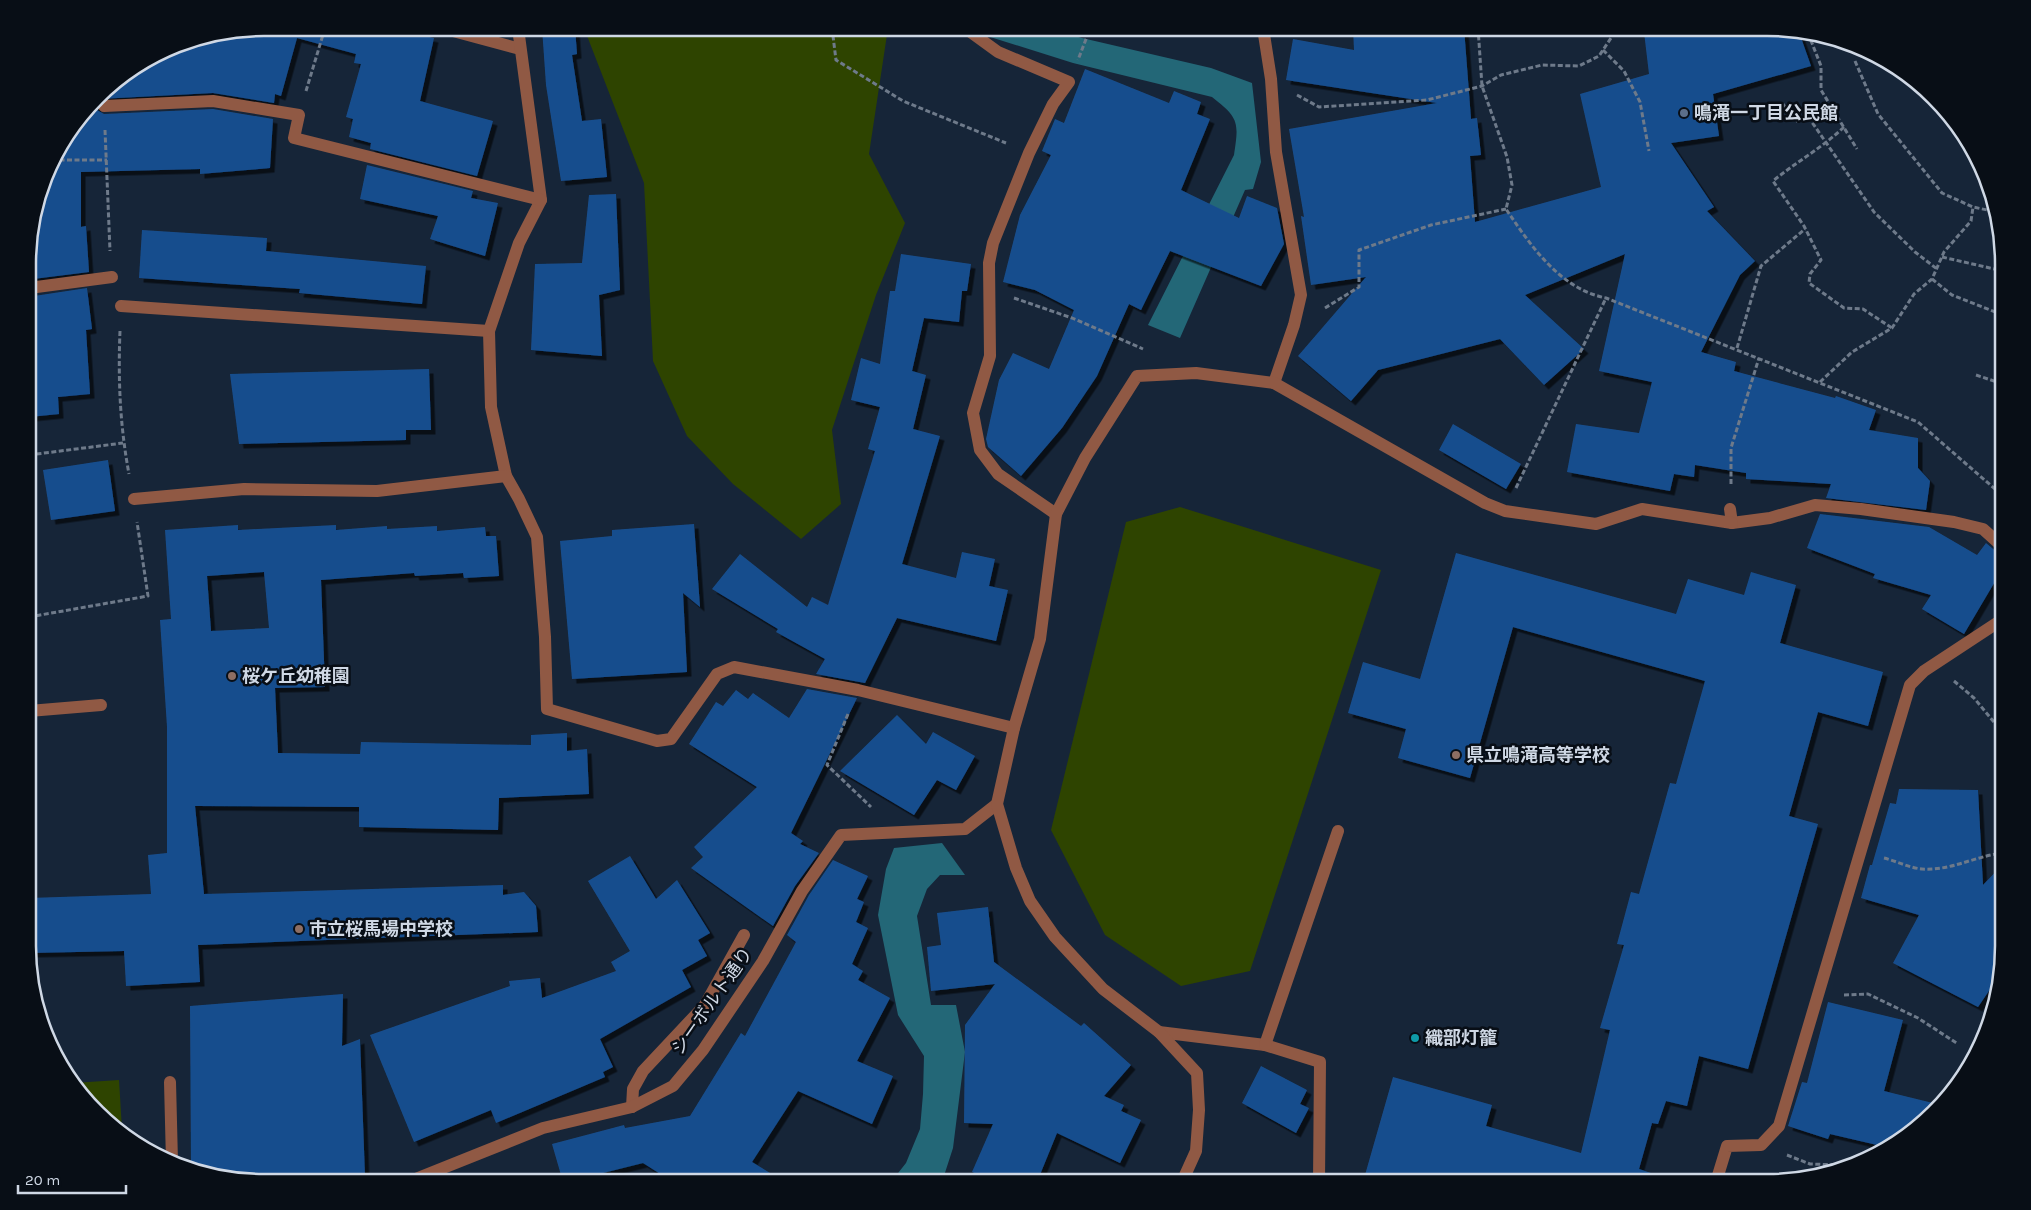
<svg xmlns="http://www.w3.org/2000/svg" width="2031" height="1210" font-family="Karla,'Noto Sans JP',sans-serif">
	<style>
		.green { fill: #2e4400 }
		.water { fill: #236777 }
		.building { fill: #194e8d; fill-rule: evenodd; filter: url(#shadow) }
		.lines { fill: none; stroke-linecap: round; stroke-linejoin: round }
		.path { stroke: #6e7a8a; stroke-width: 3; stroke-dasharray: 5 2.5; stroke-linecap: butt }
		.minor { stroke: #905944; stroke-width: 12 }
		.service-dot { fill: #5c6f8a; stroke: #080e16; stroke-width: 2 }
		.education-dot { fill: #8d6e63; stroke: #080e16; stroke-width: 2 }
		.culture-dot { fill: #0f9aa8; stroke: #080e16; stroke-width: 2 }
		.labels { text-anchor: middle; stroke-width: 5; stroke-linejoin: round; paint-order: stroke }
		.poi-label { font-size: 18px; font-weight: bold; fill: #cfd8e5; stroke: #080e16; text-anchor: start }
		.street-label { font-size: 18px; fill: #cfd8e5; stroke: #080e16 }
		.rim { fill: none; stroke: #cfd8e5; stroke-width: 2.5 }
	</style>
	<defs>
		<filter id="shadow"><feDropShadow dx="4.5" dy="4.5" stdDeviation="0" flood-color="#0009"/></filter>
	</defs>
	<rect width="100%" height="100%" fill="#162538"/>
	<g class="green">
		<path d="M 584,28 L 888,28 L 869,154 L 905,223 L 876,295 L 832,430 L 841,504 L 801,539 L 733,484 L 687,436 L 653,361 L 644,183 Z"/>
		<path d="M 1180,507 L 1381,570 L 1250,971 L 1181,986 L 1105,935 L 1051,830 L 1126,522 Z"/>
		<path d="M 119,1080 L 122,1129 L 73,1083 Z"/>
	</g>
	<g class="water">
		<path d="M 976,28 L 1047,28 L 1082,38 L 1211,68 L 1252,83 L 1261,162 L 1253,189 L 1245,190 L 1180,338 L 1148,325 L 1234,155 C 1239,122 1239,118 1212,97 L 1073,63 L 987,36 Z"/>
		<path d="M 942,843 L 965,875 L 940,875 L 927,889 L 917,916 L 931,1005 L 956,1005 L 965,1052 L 953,1148 L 942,1182 L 891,1182 L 906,1163 L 920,1129 L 923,1094 L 924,1056 L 898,1015 L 878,915 L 886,869 L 894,848 Z"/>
	</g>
	<g class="building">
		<path d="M 264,28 L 387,28 L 434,38 L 420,101 L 493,121 L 477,176 L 370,149 L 371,143 L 349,137 L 353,119 L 346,117 L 361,64 L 354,63 L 356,54 L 297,38 L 281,96 L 275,94 L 274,103 L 213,93 L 99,99 L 97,103 L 97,110 L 104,114 L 213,109 L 273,119 L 270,168 L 200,174 L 200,169 L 81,172 L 81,227 L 86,226 L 89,272 L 33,279 L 30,232 L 52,159 L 108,86 L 174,45 Z"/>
		<path d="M 542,28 L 575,28 L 577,54 L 572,55 L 582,121 L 601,119 L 607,177 L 561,181 L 546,85 Z"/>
		<path d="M 1353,28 L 1464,28 L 1471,119 L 1477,118 L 1481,155 L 1470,156 L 1475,222 L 1601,187 L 1580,94 L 1649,74 L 1644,32 L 1683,28 L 1768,28 L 1799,32 L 1811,66 L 1713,94 L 1719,136 L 1671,143 L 1714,207 L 1707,211 L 1755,261 L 1740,275 L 1701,352 L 1736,362 L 1734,371 L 1835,398 L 1836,396 L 1876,410 L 1869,430 L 1918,438 L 1918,468 L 1930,481 L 1926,510 L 1826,498 L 1831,484 L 1746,479 L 1746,473 L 1695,465 L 1694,477 L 1674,474 L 1670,491 L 1567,472 L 1576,424 L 1639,433 L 1652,382 L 1599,371 L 1625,254 L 1525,295 L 1584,349 L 1544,385 L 1500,339 L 1378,370 L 1351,401 L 1298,356 L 1366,277 L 1311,285 L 1301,216 L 1304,217 L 1289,129 L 1437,103 L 1286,80 L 1293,39 L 1354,50 Z"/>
		<path d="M 1085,69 L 1169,103 L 1174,91 L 1201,102 L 1197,114 L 1210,119 L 1181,190 L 1239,218 L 1247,196 L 1277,208 L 1284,244 L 1261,286 L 1170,251 L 1141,310 L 1129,304 L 1097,376 L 1062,428 L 1021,476 L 988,447 L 986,439 L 999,380 L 1013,353 L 1049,369 L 1074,310 L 1035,290 L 1003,282 L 1020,215 L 1051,155 L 1042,151 L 1055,119 L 1064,123 Z"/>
		<path d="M 367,165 L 473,191 L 471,198 L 498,203 L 485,256 L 430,239 L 438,216 L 360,199 Z"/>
		<path d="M 616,194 L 620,290 L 599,295 L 602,356 L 531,350 L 535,264 L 582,263 L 589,195 Z"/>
		<path d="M 142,230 L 267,238 L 266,251 L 426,266 L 422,304 L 299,293 L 300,289 L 139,278 Z"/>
		<path d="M 901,254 L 971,264 L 967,291 L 962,291 L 959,322 L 924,318 L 912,371 L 926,375 L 913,429 L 940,436 L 902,564 L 956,578 L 962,552 L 995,559 L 989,586 L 1008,590 L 996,641 L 897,618 L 865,683 L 816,674 L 825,659 L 776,632 L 778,629 L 712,589 L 740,554 L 807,607 L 812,597 L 828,605 L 875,451 L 868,449 L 880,407 L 851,400 L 861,358 L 880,364 L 890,291 L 895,291 Z"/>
		<path d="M 87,288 L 92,329 L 86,330 L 90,394 L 58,397 L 59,414 L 29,417 L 29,304 L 34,303 L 34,296 Z"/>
		<path d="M 429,369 L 431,430 L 406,430 L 406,440 L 239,444 L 230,374 Z"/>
		<path d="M 1453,424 L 1521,464 L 1506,489 L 1439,450 Z"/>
		<path d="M 108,460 L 115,511 L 51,520 L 43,470 Z"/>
		<path d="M 1820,514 L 1929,527 L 1977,555 L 1986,543 L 1998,553 L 2003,555 L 2003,568 L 1964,634 L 1922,609 L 1931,595 L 1873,578 L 1875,574 L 1807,548 Z"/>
		<path d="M 694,524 L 700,607 L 683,593 L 687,672 L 572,679 L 560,541 L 612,536 L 612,530 Z"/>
		<path d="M 238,525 L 238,530 L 336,525 L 336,530 L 387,526 L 387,529 L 437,526 L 437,531 L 485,527 L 486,536 L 496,536 L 499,576 L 464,578 L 463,573 L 415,576 L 414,573 L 321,580 L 325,687 L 275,688 L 278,753 L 360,754 L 361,742 L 531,745 L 531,735 L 567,733 L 567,751 L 587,749 L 589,794 L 499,798 L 498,830 L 359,827 L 359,807 L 195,806 L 204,894 L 503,885 L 503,895 L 524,892 L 536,906 L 538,932 L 198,945 L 200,982 L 126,986 L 124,951 L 29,953 L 29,898 L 151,894 L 148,855 L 167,853 L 167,727 L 160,620 L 171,619 L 165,530 ZM 264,572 L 269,628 L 211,631 L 207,576 Z"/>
		<path d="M 1456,553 L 1676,614 L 1688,579 L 1744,595 L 1751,572 L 1796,585 L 1780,643 L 1883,672 L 1868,726 L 1818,712 L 1789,816 L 1818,824 L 1748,1069 L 1699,1056 L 1687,1106 L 1666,1101 L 1658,1124 L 1652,1123 L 1639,1169 L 1654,1174 L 1653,1182 L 1363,1182 L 1393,1077 L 1492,1105 L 1486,1126 L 1581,1153 L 1610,1030 L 1600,1028 L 1624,945 L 1617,944 L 1631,892 L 1639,894 L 1670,783 L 1676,784 L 1705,681 L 1513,627 L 1470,778 L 1398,758 L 1406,729 L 1348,713 L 1363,662 L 1420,679 Z"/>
		<path d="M 807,689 L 857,698 L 791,833 L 803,841 L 800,844 L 819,853 L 795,886 L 773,926 L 691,868 L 703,857 L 694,847 L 757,787 L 689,744 L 716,702 L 723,706 L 736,690 L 748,699 L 753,693 L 789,718 Z"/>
		<path d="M 897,715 L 926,744 L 933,732 L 975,756 L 956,790 L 937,780 L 914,815 L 840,771 Z"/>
		<path d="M 1899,789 L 1978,790 L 1983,885 L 2003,864 L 2003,961 L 1997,979 L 1978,1007 L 1893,963 L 1919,915 L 1861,898 L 1870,865 L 1872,865 L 1890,803 L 1896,804 Z"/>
		<path d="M 630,856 L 656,899 L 677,880 L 710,933 L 698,940 L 707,956 L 682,970 L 691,987 L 600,1039 L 613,1067 L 603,1072 L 605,1077 L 496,1123 L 491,1110 L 414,1142 L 370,1035 L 510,986 L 509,981 L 540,978 L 542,998 L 616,971 L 611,962 L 630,951 L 588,881 Z"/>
		<path d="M 833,860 L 868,876 L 857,899 L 864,902 L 856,922 L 868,928 L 852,964 L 863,971 L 858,980 L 890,998 L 857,1061 L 893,1076 L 872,1124 L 798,1091 L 752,1162 L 785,1182 L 673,1182 L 643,1163 L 603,1173 L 605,1182 L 563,1182 L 552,1144 L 624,1125 L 625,1128 L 690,1116 L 741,1033 L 745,1036 L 796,942 L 787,935 L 809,895 Z"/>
		<path d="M 988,907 L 994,962 L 1081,1026 L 1084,1023 L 1131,1065 L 1104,1096 L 1124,1105 L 1121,1111 L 1141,1120 L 1120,1163 L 1057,1133 L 1037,1182 L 995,1182 L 972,1172 L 993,1124 L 964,1123 L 965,1025 L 995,984 L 931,991 L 927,947 L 941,945 L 937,913 Z"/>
		<path d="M 343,994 L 342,1046 L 360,1039 L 365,1177 L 347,1179 L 347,1182 L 263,1182 L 202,1174 L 191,1170 L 190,1006 Z"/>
		<path d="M 1828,1002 L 1903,1020 L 1884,1091 L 1941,1105 L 1934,1114 L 1890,1148 L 1830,1134 L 1828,1139 L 1788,1126 L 1802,1082 L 1807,1083 Z"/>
		<path d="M 1261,1066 L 1307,1090 L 1300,1104 L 1309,1108 L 1296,1133 L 1242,1103 Z"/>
	</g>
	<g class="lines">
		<g class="path">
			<path d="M 832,28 L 836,60 L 903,101 L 1006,143"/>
			<path d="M 1064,28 L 1088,34 L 1078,60"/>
			<path d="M 1478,28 L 1482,86 L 1507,157 L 1512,185 L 1506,209 C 1531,246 1560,289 1606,298 L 1918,422 L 2003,496"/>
			<path d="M 1808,33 L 1821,66 L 1821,90 L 1857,149"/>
			<path d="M 1603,50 L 1624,71 L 1640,102 L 1649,151"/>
			<path d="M 1855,61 L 1878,114 L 1942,193 L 1973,207 L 1992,211"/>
			<path d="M 306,91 L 325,28"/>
			<path d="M 1931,94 L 1962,138 L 1965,136"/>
			<path d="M 1297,95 L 1319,107 L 1427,100 L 1482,86 L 1501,75 L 1542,65 L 1579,66 L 1599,56 L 1615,32 L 1614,28"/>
			<path d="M 1783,104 L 1795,122 L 1807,115 L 1874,212 L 1915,252 L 1937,269"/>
			<path d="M 1844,127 C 1822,148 1796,162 1773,181 L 1804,226 L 1821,260 L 1810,274 L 1809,283 L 1844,308 L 1863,309 L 1892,328"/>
			<path d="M 105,130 L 110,251"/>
			<path d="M 52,160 L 107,160"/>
			<path d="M 1942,257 L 2003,271"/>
			<path d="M 1932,279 L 1952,295 L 2003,315"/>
			<path d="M 1014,298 L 1072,318 L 1143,349"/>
			<path d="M 1325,308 L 1359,287 L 1359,250 L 1431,225 L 1506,209"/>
			<path d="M 120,331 C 118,380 120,426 129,474"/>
			<path d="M 1737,348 L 1761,266 L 1805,229"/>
			<path d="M 1976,375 L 2003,384"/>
			<path d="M 1820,382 L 1852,352 L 1892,328 L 1914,294 L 1932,279 L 1944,252 L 1971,221 L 1973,207"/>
			<path d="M 29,455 L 123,443"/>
			<path d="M 1731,484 L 1731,448 L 1759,358"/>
			<path d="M 1516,488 L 1606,298"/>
			<path d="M 1996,509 L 2003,499"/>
			<path d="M 29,617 L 148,596 L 137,522"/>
			<path d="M 1954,681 L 1974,698 L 2003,733"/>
			<path d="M 848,714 L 827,765 L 871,807"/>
			<path d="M 1884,858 C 1896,861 1910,868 1922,869 C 1951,871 1975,856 2003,853"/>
			<path d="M 1844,995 L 1868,994 L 1918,1018 L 1958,1044"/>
			<path d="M 1787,1155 L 1810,1164 L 1840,1165"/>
		</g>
		<g class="minor">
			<path d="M 442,28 L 520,49"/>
			<path d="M 518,28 L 541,200 L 519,243 L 489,331 L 491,407 L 506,476 L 519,499 L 537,537 L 545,637 L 547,709 L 657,741 L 671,739 L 717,674 L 734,667 L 858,690 L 1014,728"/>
			<path d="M 965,28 L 998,52 L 1069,82 L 1053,104 L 1029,153 L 993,243 L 989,263 L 990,356 L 973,413 L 980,450 L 998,474 L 1056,514"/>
			<path d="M 1263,28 L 1271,79 L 1276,152 L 1301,295 L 1294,325 L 1274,383"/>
			<path d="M 104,106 L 213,101 L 299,115 L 294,138 L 541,200"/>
			<path d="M 29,288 L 112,277"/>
			<path d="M 121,306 L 489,331"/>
			<path d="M 134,499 L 244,489 L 377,491 L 506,476"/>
			<path d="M 1730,509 L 1732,523 L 1770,518 L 1815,505 L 1861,509 L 1954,522 L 1983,529 L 2003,547"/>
			<path d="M 29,711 L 101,705"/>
			<path d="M 1159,1032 L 1265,1045 L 1320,1062 L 1319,1182"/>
			<path d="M 1265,1045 L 1338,831"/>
			<path d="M 170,1082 L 172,1162"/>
			<path d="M 632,1107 L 633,1089 L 643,1071 L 705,1005 L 744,935"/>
			<path d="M 408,1182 L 543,1128 L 632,1107 L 673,1086 L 703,1050 L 763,961 L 802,891 L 841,835 L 965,829 L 997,804"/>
			<path d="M 1182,1182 L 1196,1151 L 1199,1110 L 1197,1073 L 1159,1032 L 1103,989 L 1055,937 L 1030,901 L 1016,868 L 997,804 L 1014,728 L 1040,639 L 1056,514 L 1085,458 L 1137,376 L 1196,373 L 1274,383 L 1485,503 L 1505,511 L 1596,524 L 1642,509 L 1732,523"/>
			<path d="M 1716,1182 L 1727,1146 L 1761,1145 L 1779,1126 L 1910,685 L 1924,671 L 2003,619"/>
		</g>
	</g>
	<circle class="service-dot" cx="1684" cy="113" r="5"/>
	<g class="education-dot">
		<circle cx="232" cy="676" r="5"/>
		<circle cx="1456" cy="755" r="5"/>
		<circle cx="299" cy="929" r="5"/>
	</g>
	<circle class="culture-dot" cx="1415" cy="1038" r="5"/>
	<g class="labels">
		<g class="poi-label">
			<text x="1694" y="119">鳴滝一丁目公民館</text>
			<text x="242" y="682">桜ケ丘幼稚園</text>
			<text x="1466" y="761">県立鳴滝高等学校</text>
			<text x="309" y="935">市立桜馬場中学校</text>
			<text x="1425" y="1044">織部灯籠</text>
		</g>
		<g class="street-label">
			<text transform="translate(712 1001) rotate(-55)" y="6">シーボルト通り</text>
		</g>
	</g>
	<path d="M0 0H2031V1210H0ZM264 36H1767A228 228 0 0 1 1995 264V946A228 228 0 0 1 1767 1174H264A228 228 0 0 1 36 946V264A228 228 0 0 1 264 36Z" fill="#080e16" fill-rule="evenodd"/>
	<path class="rim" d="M264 36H1767A228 228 0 0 1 1995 264V946A228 228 0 0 1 1767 1174H264A228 228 0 0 1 36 946V264A228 228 0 0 1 264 36Z"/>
	<path d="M18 1185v8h108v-8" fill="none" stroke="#cfd8e5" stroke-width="2.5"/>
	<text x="25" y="1185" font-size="15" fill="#cfd8e5" stroke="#080e16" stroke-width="4" paint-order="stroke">20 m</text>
</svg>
